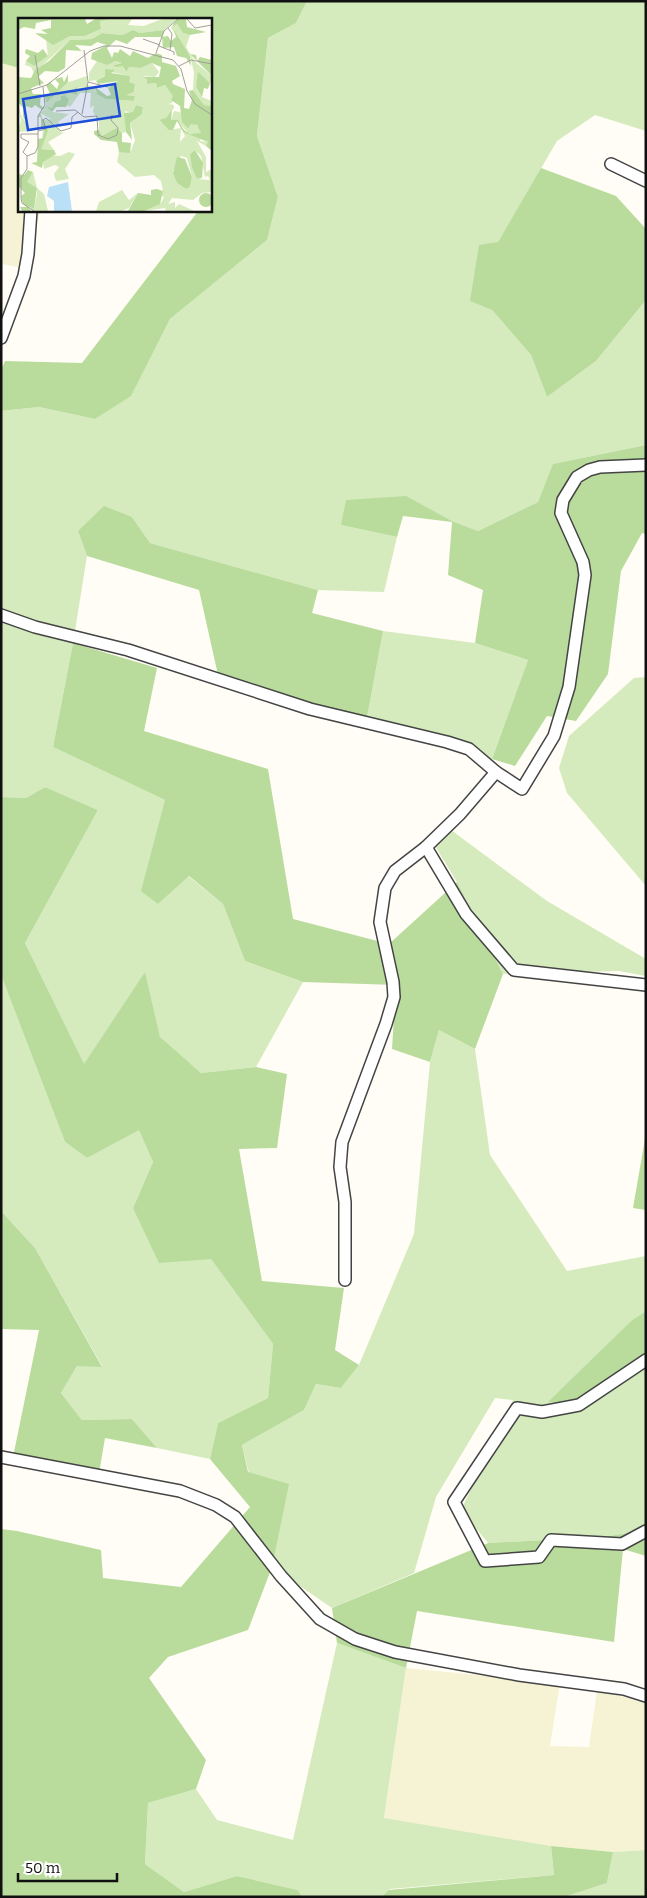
<svg xmlns="http://www.w3.org/2000/svg" width="647" height="1898" font-family="Bitter,serif">
	<style>
		.farmland { fill: #f6f3d4 }
		.green { fill: #d5ebbd }
		.forest { fill: #b9dc9c }
		.lines { fill: none; stroke-linecap: round; stroke-linejoin: round }
		.minor-casing { stroke: #444; stroke-width: 14 }
		.minor { stroke: #fff; stroke-width: 11 }
		.inset-road { fill: none; stroke: #a09f9a; stroke-width: 1 }
		.view { fill: #1d4ed8; fill-opacity: 0.15; stroke: #1d4ed8; stroke-width: 2.5 }
		.inset-edge { fill: none; stroke: #111; stroke-width: 2.5 }
	</style>
	<rect width="100%" height="100%" fill="#fffdf5"/>
	<g class="farmland">
		<path d="M 1,63 L 19,68 L 19,210 L 41,210 L 24,268 L 1,264 Z"/>
		<path d="M 406,1668 L 560,1683 L 550,1746 L 589,1747 L 597,1690 L 646,1703 L 646,1850 L 613,1852 L 551,1846 L 384,1819 Z"/>
	</g>
	<g class="green">
		<path d="M 307,1 L 646,1 L 646,131 L 595,115 L 557,141 L 498,242 L 492,310 L 531,355 L 547,397 L 596,361 L 646,300 L 646,445 L 554,464 L 538,502 L 478,531 L 452,521 L 406,497 L 341,525 L 397,537 L 384,592 L 318,590 L 150,543 L 132,517 L 78,531 L 87,556 L 73,643 L 53,747 L 165,800 L 158,904 L 188,876 L 223,904 L 245,961 L 303,982 L 256,1067 L 201,1073 L 160,1038 L 145,973 L 84,1065 L 25,943 L 98,810 L 45,787 L 26,798 L 1,797 L 1,411 L 39,407 L 95,419 L 131,395 L 170,319 L 267,240 L 278,197 L 257,136 L 268,38 L 296,23 Z"/>
		<path d="M 383,631 L 475,643 L 528,660 L 492,759 L 366,723 Z"/>
		<path d="M 646,677 L 646,886 L 567,793 L 559,768 L 569,736 L 634,678 Z"/>
		<path d="M 451,830 L 547,901 L 646,959 L 646,976 L 619,971 L 503,974 L 457,882 L 435,846 Z"/>
		<path d="M 1,975 L 65,1142 L 87,1158 L 139,1129 L 153,1162 L 133,1208 L 211,1259 L 273,1344 L 268,1398 L 218,1423 L 210,1459 L 157,1448 L 132,1419 L 82,1420 L 61,1393 L 77,1366 L 102,1366 L 35,1248 L 1,1211 Z"/>
		<path d="M 439,1030 L 475,1049 L 490,1155 L 567,1271 L 646,1256 L 646,1311 L 632,1320 L 549,1402 L 585,1405 L 646,1359 L 646,1530 L 603,1537 L 488,1543 L 461,1510 L 513,1400 L 495,1398 L 436,1497 L 414,1573 L 332,1608 L 272,1567 L 242,1445 L 304,1410 L 316,1384 L 341,1388 L 359,1365 L 414,1234 L 430,1062 Z"/>
		<path d="M 337,1643 L 406,1668 L 384,1818 L 551,1846 L 554,1875 L 390,1889 L 381,1897 L 302,1897 L 298,1890 L 237,1876 L 184,1892 L 145,1864 L 148,1803 L 196,1789 L 217,1820 L 293,1840 Z"/>
		<path d="M 646,1850 L 646,1897 L 564,1897 L 607,1883 L 613,1852 Z"/>
	</g>
	<g class="forest">
		<path d="M 1,1 L 307,1 L 296,23 L 268,38 L 257,136 L 278,197 L 267,240 L 170,319 L 131,396 L 95,419 L 39,407 L 1,411 L 1,370 L 5,361 L 82,363 L 199,210 L 210,210 L 210,19 L 19,19 L 19,68 L 1,63 Z"/>
		<path d="M 541,168 L 616,196 L 646,229 L 646,300 L 596,361 L 547,397 L 531,355 L 492,310 L 470,301 L 479,245 L 498,242 Z"/>
		<path d="M 646,445 L 646,534 L 642,533 L 621,571 L 608,674 L 576,721 L 547,716 L 515,766 L 492,759 L 528,660 L 475,643 L 483,590 L 448,575 L 452,522 L 403,516 L 397,537 L 341,525 L 346,500 L 406,496 L 452,521 L 478,531 L 538,502 L 553,464 Z"/>
		<path d="M 104,506 L 132,517 L 150,543 L 318,590 L 312,613 L 383,631 L 366,723 L 218,675 L 199,590 L 87,556 L 78,531 Z"/>
		<path d="M 73,643 L 157,668 L 144,731 L 268,769 L 293,919 L 389,944 L 457,882 L 503,974 L 475,1049 L 439,1030 L 430,1062 L 392,1049 L 396,985 L 303,982 L 245,961 L 223,904 L 189,876 L 158,904 L 141,891 L 165,800 L 53,747 Z"/>
		<path d="M 45,787 L 98,810 L 25,943 L 84,1064 L 145,972 L 160,1037 L 201,1073 L 256,1067 L 287,1074 L 277,1148 L 239,1149 L 262,1281 L 344,1288 L 335,1350 L 359,1365 L 341,1388 L 316,1384 L 304,1410 L 242,1445 L 248,1472 L 289,1484 L 272,1567 L 248,1630 L 168,1657 L 149,1678 L 206,1760 L 196,1789 L 148,1803 L 145,1864 L 184,1892 L 237,1876 L 298,1890 L 302,1897 L 1,1897 L 1,1529 L 17,1531 L 101,1550 L 103,1578 L 181,1587 L 250,1507 L 210,1459 L 218,1423 L 268,1398 L 273,1344 L 211,1259 L 159,1263 L 133,1208 L 153,1162 L 139,1130 L 87,1158 L 65,1142 L 1,975 L 1,797 L 26,798 Z"/>
		<path d="M 646,1133 L 646,1210 L 633,1208 Z"/>
		<path d="M 1,1211 L 35,1248 L 102,1367 L 77,1366 L 61,1393 L 82,1420 L 132,1419 L 157,1448 L 105,1438 L 98,1479 L 12,1462 L 39,1330 L 1,1329 Z"/>
		<path d="M 646,1311 L 646,1359 L 585,1405 L 548,1402 L 632,1320 Z"/>
		<path d="M 646,1530 L 646,1556 L 623,1549 L 614,1642 L 417,1611 L 406,1668 L 337,1643 L 332,1608 L 488,1543 L 603,1537 Z"/>
		<path d="M 551,1846 L 613,1852 L 607,1883 L 564,1897 L 381,1897 L 389,1890 L 554,1875 Z"/>
	</g>
	<g class="lines">
		<g class="minor-casing">
			<g id="minor">
				<path d="M 611,164 L 646,181"/>
				<path d="M 1,338 L 24,276 L 28,254 L 31,210"/>
				<path d="M 1,615 L 35,627 L 128,650 L 310,709 L 447,742 L 469,749 L 496,772 L 522,789 L 554,736 L 569,687 L 585,575 L 583,562 L 561,513 L 563,500 L 577,477 L 589,470 L 600,467 L 646,465"/>
				<path d="M 426,847 L 466,914 L 514,970 L 646,985"/>
				<path d="M 345,1280 L 345,1202 L 340,1167 L 342,1142 L 386,1024 L 394,997 L 393,982 L 380,922 L 385,888 L 395,871 L 426,847 L 460,814 L 496,772"/>
				<path d="M 646,1360 L 579,1405 L 542,1412 L 517,1408 L 454,1502 L 485,1561 L 539,1557 L 551,1540 L 622,1544 L 646,1531"/>
				<path d="M 1,1457 L 180,1491 L 216,1505 L 235,1517 L 281,1576 L 320,1619 L 355,1639 L 395,1652 L 519,1675 L 624,1689 L 646,1696"/>
			</g>
		</g>
		<use href="#minor" class="minor"/>
	</g>
	<g transform="translate(18 18)">
		<rect width="194" height="194" fill="#fffdf5"/>
		<path d="M 85,1 L 114,1 L 110,7 L 126,8 L 144,1 L 159,1 L 146,12 L 105,17 L 84,15 L 74,21 L 52,22 L 16,55 L 13,49 L 7,47 L 8,43 L 16,48 L 30,38 L 28,22 L 39,24 L 52,18 L 67,18 L 83,11 L 82,3 ZM 159,6 L 165,15 L 172,17 L 168,29 L 177,44 L 194,58 L 194,66 L 181,57 L 178,69 L 184,79 L 194,83 L 194,88 L 186,87 L 175,72 L 176,54 L 172,38 L 153,10 ZM 79,43 L 97,43 L 104,45 L 96,47 L 95,52 L 80,62 L 71,63 L 71,55 ZM 134,45 L 141,54 L 137,59 L 125,58 L 129,60 L 129,66 L 138,65 L 139,70 L 147,67 L 156,78 L 154,85 L 150,86 L 156,87 L 156,90 L 148,100 L 141,103 L 152,112 L 163,110 L 162,124 L 167,118 L 165,114 L 183,118 L 182,123 L 191,124 L 188,128 L 179,123 L 188,139 L 188,154 L 194,151 L 194,174 L 184,175 L 175,182 L 154,180 L 150,186 L 157,184 L 157,190 L 161,186 L 176,193 L 148,193 L 147,190 L 126,193 L 143,185 L 146,179 L 142,177 L 145,173 L 143,163 L 136,157 L 117,159 L 99,144 L 101,134 L 113,133 L 117,122 L 112,105 L 124,96 L 125,89 L 118,87 L 115,95 L 107,93 L 108,114 L 104,115 L 98,110 L 84,118 L 81,116 L 81,103 L 75,94 L 76,87 L 72,90 L 73,75 L 62,75 L 52,89 L 48,87 L 51,81 L 46,79 L 52,75 L 59,77 L 58,70 L 67,70 L 57,69 L 57,73 L 43,78 L 44,82 L 38,84 L 34,90 L 28,88 L 29,81 L 48,65 L 69,58 L 69,67 L 77,69 L 78,74 L 88,81 L 116,83 L 117,78 L 107,77 L 116,74 L 117,66 L 111,64 L 111,58 L 93,54 L 98,48 L 106,48 L 107,54 L 111,49 L 123,50 ZM 177,132 L 183,138 L 187,159 L 190,158 L 192,162 L 179,161 L 172,136 ZM 163,138 L 169,140 L 174,159 L 172,169 L 168,171 L 159,165 L 155,153 ZM 0,87 L 3,97 L 13,113 L 0,114 L 3,102 ZM 29,89 L 34,94 L 51,96 L 40,104 L 44,110 L 34,104 L 44,115 L 47,114 L 30,124 L 36,132 L 23,131 L 26,102 L 33,101 L 22,95 ZM 156,93 L 162,94 L 170,109 L 173,105 L 182,109 L 183,116 L 171,116 L 159,102 L 153,102 ZM 51,134 L 57,136 L 47,151 L 51,161 L 38,163 L 36,156 L 41,149 L 37,147 L 26,151 L 25,144 L 33,137 L 42,138 ZM 15,154 L 19,170 L 26,176 L 30,193 L 15,193 L 10,188 L 16,191 L 19,176 L 19,170 L 8,165 ZM 104,172 L 111,182 L 120,175 L 111,190 L 103,193 L 78,193 L 81,184 Z" fill="#d5ebbd" fill-rule="evenodd"/>
		<path d="M 0,1 L 67,1 L 69,6 L 77,1 L 91,1 L 82,3 L 83,11 L 67,18 L 52,18 L 35,27 L 17,15 L 30,16 L 23,12 L 33,10 L 33,2 L 18,5 L 17,11 L 6,9 L 0,12 ZM 159,1 L 168,1 L 169,9 L 188,14 L 172,17 L 165,15 L 159,6 L 153,10 ZM 115,12 L 121,15 L 146,12 L 144,19 L 150,18 L 153,23 L 158,19 L 156,12 L 172,38 L 173,48 L 168,40 L 159,38 L 156,29 L 145,30 L 144,19 L 117,19 L 109,26 L 98,22 L 89,30 L 94,40 L 96,34 L 100,35 L 102,31 L 112,38 L 115,33 L 130,40 L 138,35 L 144,37 L 144,44 L 158,48 L 162,58 L 154,63 L 155,66 L 167,71 L 166,90 L 171,91 L 174,82 L 171,73 L 175,72 L 186,87 L 194,88 L 194,133 L 188,128 L 190,124 L 165,114 L 159,103 L 155,112 L 151,112 L 141,102 L 148,100 L 154,92 L 153,102 L 160,102 L 166,112 L 172,116 L 183,115 L 179,107 L 173,106 L 170,110 L 164,104 L 162,88 L 153,82 L 155,78 L 147,67 L 139,70 L 138,65 L 129,66 L 129,61 L 125,59 L 141,59 L 143,49 L 134,45 L 123,50 L 111,49 L 108,54 L 105,48 L 96,49 L 96,53 L 93,55 L 112,58 L 111,64 L 117,66 L 116,74 L 108,77 L 117,78 L 116,83 L 88,81 L 79,76 L 77,69 L 89,78 L 93,77 L 90,70 L 100,63 L 80,66 L 78,63 L 87,58 L 87,51 L 95,52 L 96,47 L 104,45 L 97,43 L 89,47 L 73,41 L 74,35 L 89,27 L 79,24 L 73,28 L 57,27 L 64,33 L 48,32 L 47,50 L 40,54 L 27,53 L 20,59 L 26,65 L 13,70 L 15,76 L 23,76 L 22,87 L 26,90 L 28,88 L 34,90 L 37,84 L 43,82 L 43,78 L 57,73 L 57,69 L 67,71 L 59,70 L 59,77 L 52,75 L 47,78 L 51,81 L 48,89 L 38,89 L 34,94 L 29,89 L 24,92 L 17,87 L 14,90 L 8,88 L 6,97 L 11,110 L 5,98 L 5,90 L 0,84 L 0,59 L 13,60 L 17,52 L 31,43 L 52,22 L 74,21 L 84,15 L 105,17 ZM 8,31 L 20,35 L 25,31 L 30,38 L 16,48 L 8,43 L 12,38 L 7,35 ZM 172,36 L 178,37 L 179,43 L 182,39 L 194,42 L 194,58 ZM 180,54 L 192,65 L 190,71 L 186,70 L 184,79 L 178,69 ZM 50,56 L 50,64 L 28,85 L 27,78 L 33,78 L 28,67 L 32,64 L 39,71 L 41,66 L 37,61 L 44,59 L 46,64 ZM 118,87 L 125,89 L 124,96 L 112,105 L 114,122 L 108,114 L 106,95 L 115,94 ZM 22,95 L 30,113 L 23,131 L 36,132 L 38,136 L 25,144 L 24,150 L 13,145 L 19,144 L 20,121 L 25,120 L 27,109 L 23,109 L 23,99 L 20,99 ZM 98,110 L 104,115 L 104,124 L 113,125 L 112,135 L 101,134 L 99,124 L 83,122 L 76,116 L 76,113 L 81,112 L 84,118 ZM 177,132 L 185,145 L 184,160 L 179,161 L 174,149 L 172,136 ZM 159,139 L 167,141 L 174,159 L 172,169 L 168,171 L 159,165 L 155,155 ZM 10,152 L 15,154 L 9,164 L 19,170 L 16,191 L 10,188 L 13,193 L 4,193 L 2,189 L 9,189 L 5,186 L 3,178 L 7,175 L 0,168 L 0,156 L 6,157 ZM 139,171 L 145,173 L 142,186 L 126,193 L 110,193 L 120,175 L 133,177 L 133,172 ZM181 182a7 7 0 1 1 14 0a7 7 0 1 1-14 0Z" fill="#b9dc9c"/>
		<path d="M 50,164 L 54,193 L 36,193 L 36,183 L 29,178 L 31,169 Z" fill="#b9e0f7"/>
		<path class="inset-road" d="M 169,1 L 177,10 L 194,7M 150,10 L 154,16 L 152,32M 125,21 L 142,27M 141,28 L 156,34 L 156,37M 138,35 L 146,13 L 160,1M 17,37 L 22,68M 161,48 L 173,42 L 194,46M 70,64 L 90,69M 0,76 L 29,67 L 72,33 L 86,28 L 102,28 L 155,42 L 163,51 L 169,73 L 177,86 L 194,97M 38,93 L 57,92 L 66,99 L 79,98 L 80,117 L 90,121 L 99,117 L 100,110 L 93,102 L 94,97M 64,96 L 70,64 L 66,32M 20,113 L 28,111 L 25,102 L 28,100 L 43,113 L 53,110 L 54,99 L 60,94M 9,138 L 17,135 L 20,129 L 20,98 L 27,87 L 25,69M 9,138 L 9,151 L 3,160 L 3,180 L 4,185 L 16,193M 9,138 L 5,134 L 11,124 L 3,120 L 3,116 L 20,116"/>
		<path class="view" d="M 97,66 L 102,98 L 10,112 L 5,81 Z"/>
		<rect width="194" height="194" class="inset-edge"/>
	</g>
	<rect width="647" height="1898" fill="none" stroke="#111111" stroke-width="5"/>
	<path d="M18 1873v8h99v-8" fill="none" stroke="#111111" stroke-width="2.5"/>
	<text x="25" y="1873" font-size="15" fill="#111111" stroke="#ffffff" stroke-width="4" paint-order="stroke">50 m</text>
</svg>
